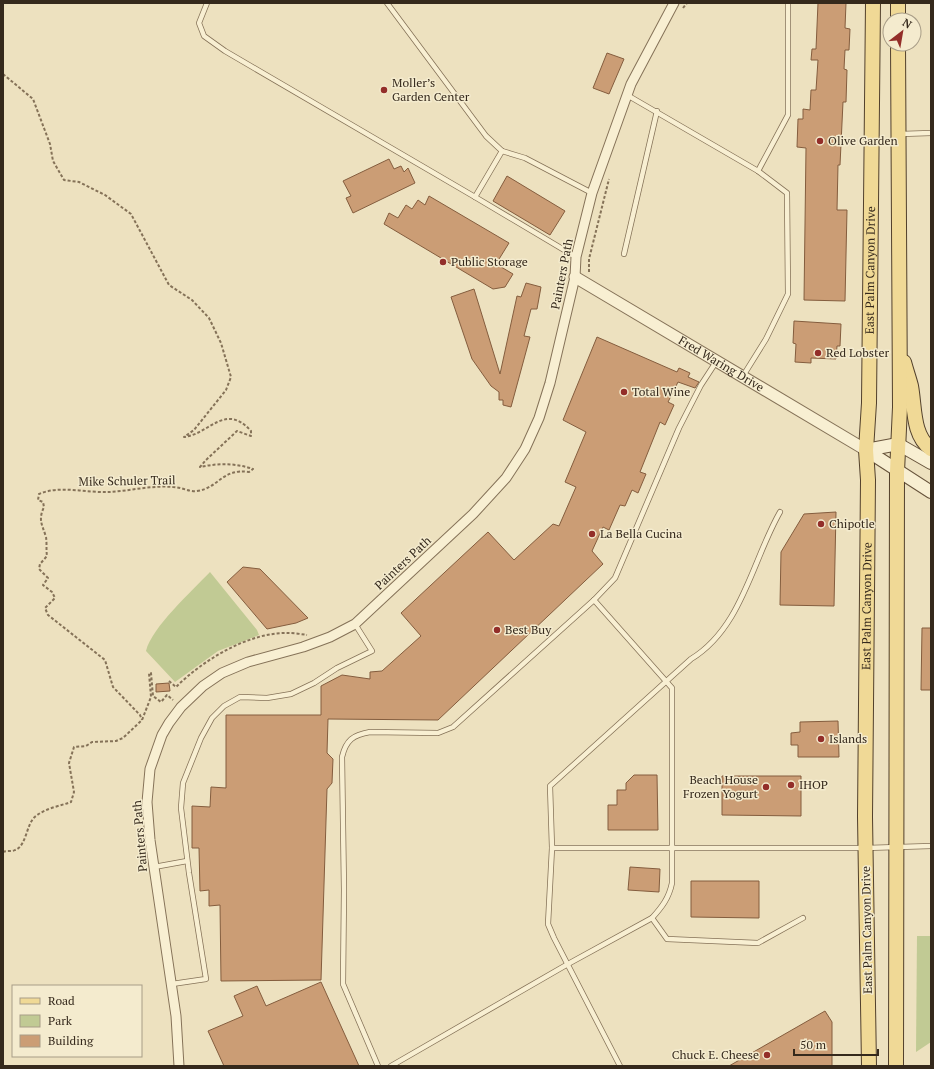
<svg xmlns="http://www.w3.org/2000/svg" width="934" height="1069" font-family="'PT Serif',serif">
	<style>
		.green { fill: #c1ca94 }
		.building { fill: #cb9d75; stroke: #845d3e }
		.lines { fill: none; stroke-linecap: round; stroke-linejoin: round }
		.service-casing { stroke: #857258; stroke-width: 6 }
		.minor-casing { stroke: #857258; stroke-width: 11 }
		.tertiary-casing { stroke: #857258; stroke-width: 13 }
		.secondary-casing { stroke: #67533b; stroke-width: 14 }
		.primary-casing { stroke: #52402c; stroke-width: 16 }
		.path { stroke: #857258; stroke-width: 2; stroke-dasharray: 3 2; stroke-linecap: butt }
		.service { stroke: #f8efd2; stroke-width: 4.5 }
		.minor { stroke: #f8efd2; stroke-width: 9 }
		.tertiary { stroke: #f8efd2; stroke-width: 11 }
		.secondary { stroke: #f8efd2; stroke-width: 12 }
		.primary { stroke: #f0d996; stroke-width: 14 }
		.poi-dot { fill: #932e29; stroke: #f4ebce; stroke-width: 1.5 }
		.labels { text-anchor: middle; stroke-width: 3; stroke-linejoin: round; paint-order: stroke }
		.poi-label { font-size: 12px; fill: #35291c; stroke: #f4ebce; text-anchor: start }
		.street-label { font-size: 12px; fill: #35291c; stroke: #f4ebce }
	</style>
	<rect width="100%" height="100%" fill="#ede1bf"/>
	<g class="green">
		<path d="M 210,572 L 257,630 L 259,635 L 218,651 L 175,682 L 146,651 C 152,627 192,591 210,572 Z"/>
		<path d="M 917,936 L 931,936 L 931,1042 L 916,1052 Z"/>
	</g>
	<g class="building">
		<path d="M 818,3 L 846,3 L 845,28 L 850,29 L 849,50 L 845,50 L 844,69 L 847,70 L 846,102 L 843,102 L 840,165 L 838,165 L 837,210 L 847,210 L 845,301 L 804,300 L 806,148 L 797,147 L 798,119 L 803,119 L 803,109 L 810,110 L 811,90 L 816,90 L 818,60 L 811,60 L 812,49 L 816,49 Z"/>
		<path d="M 607,53 L 624,59 L 609,94 L 593,88 Z"/>
		<path d="M 389,159 L 394,169 L 401,166 L 404,172 L 408,168 L 415,183 L 353,213 L 346,198 L 351,196 L 343,181 Z"/>
		<path d="M 507,176 L 565,211 L 550,235 L 493,201 Z"/>
		<path d="M 429,196 L 509,243 L 496,264 L 513,274 L 505,287 L 493,289 L 384,224 L 389,213 L 398,218 L 406,205 L 412,209 L 418,200 L 425,205 Z"/>
		<path d="M 526,283 L 541,287 L 537,309 L 531,309 L 524,336 L 530,337 L 511,407 L 503,405 L 503,400 L 499,400 L 499,392 L 491,386 L 472,359 L 451,297 L 474,289 L 500,374 L 517,296 L 521,297 Z"/>
		<path d="M 794,321 L 841,324 L 840,346 L 837,346 L 836,359 L 811,358 L 811,363 L 795,362 L 796,344 L 793,343 Z"/>
		<path d="M 597,337 L 677,372 L 679,368 L 690,373 L 688,377 L 699,382 L 695,388 L 678,382 L 668,402 L 674,405 L 665,425 L 660,422 L 640,472 L 646,474 L 638,493 L 632,490 L 625,506 L 620,505 L 609,530 L 603,527 L 592,551 L 603,564 L 438,720 L 328,719 L 327,753 L 333,759 L 332,783 L 327,789 L 321,980 L 221,981 L 220,905 L 209,906 L 209,890 L 200,891 L 199,848 L 192,848 L 192,806 L 210,807 L 211,787 L 226,788 L 226,715 L 321,715 L 321,686 L 342,675 L 370,679 L 370,672 L 382,671 L 421,636 L 401,613 L 488,532 L 514,560 L 553,524 L 559,526 L 576,487 L 565,482 L 586,432 L 563,420 Z"/>
		<path d="M 836,512 L 834,606 L 780,605 L 781,552 L 804,514 Z"/>
		<path d="M 243,567 L 260,569 L 308,618 L 296,623 L 267,629 L 227,582 Z"/>
		<path d="M 922,628 L 931,628 L 931,690 L 921,690 Z"/>
		<path d="M 169,683 L 170,691 L 156,692 L 156,684 Z"/>
		<path d="M 838,721 L 839,757 L 798,757 L 798,745 L 791,745 L 791,733 L 800,732 L 800,722 Z"/>
		<path d="M 634,775 L 657,775 L 658,830 L 608,830 L 608,805 L 617,805 L 617,790 L 626,790 L 626,783 Z"/>
		<path d="M 722,776 L 801,776 L 801,816 L 722,815 Z"/>
		<path d="M 630,867 L 660,869 L 659,892 L 628,890 Z"/>
		<path d="M 691,881 L 759,881 L 759,918 L 691,917 Z"/>
		<path d="M 321,982 L 359,1066 L 224,1066 L 208,1031 L 243,1016 L 234,996 L 257,986 L 266,1006 Z"/>
		<path d="M 825,1011 L 832,1022 L 832,1066 L 729,1066 Z"/>
	</g>
	<g class="lines">
		<g class="service-casing">
			<g id="service">
				<path d="M 207,3 L 199,23 L 204,36 L 225,51 L 475,197"/>
				<path d="M 387,3 L 486,136 L 502,151"/>
				<path d="M 627,95 L 758,171 L 787,193 L 788,294 L 766,339 L 743,376"/>
				<path d="M 901,134 L 931,133"/>
				<path d="M 758,171 L 788,115 L 788,3"/>
				<path d="M 624,254 L 657,111"/>
				<path d="M 576,257 L 475,197 L 502,151 L 525,158 L 592,193"/>
				<path d="M 552,848 L 866,848 L 931,846"/>
				<path d="M 154,867 L 187,861"/>
				<path d="M 652,918 L 667,939 L 758,943 L 803,918"/>
				<path d="M 172,984 L 206,979 L 189,873 L 181,808 L 183,783 L 201,738 L 212,718 L 224,706 L 240,697 L 267,698 L 291,694 L 314,683 L 337,668 L 372,651 L 355,624"/>
				<path d="M 378,1066 L 343,984 L 344,890 L 342,757 C 346,740 353,735 370,732 L 438,733 L 453,727 L 594,600 L 615,578 L 679,428 L 701,385 L 716,362"/>
				<path d="M 391,1066 L 568,964 L 652,918 C 662,907 669,898 672,883 L 672,688 L 594,600"/>
				<path d="M 620,1066 L 554,938 L 548,924 L 552,848 L 550,786 L 691,659 C 742,628 752,561 780,512"/>
			</g>
		</g>
		<g class="minor-casing">
			<path id="minor" d="M 179,1066 L 176,1016 L 150,840 L 147,802 L 150,769 L 162,735 L 169,723 L 181,707 L 203,686 L 222,673 L 248,662 L 303,647 L 330,637 L 355,624 L 473,514 L 506,478 L 525,449 L 539,418 L 550,383 L 575,277 L 576,257 L 592,193 L 631,84 L 674,3"/>
		</g>
		<g class="tertiary-casing">
			<g id="tertiary">
				<path id="s1" d="M 575,277 L 866,450"/>
			</g>
		</g>
		<g class="secondary-casing">
			<g id="secondary">
				<path d="M 866,450 L 931,492"/>
				<path d="M 866,450 L 898,444 L 931,463"/>
			</g>
		</g>
		<g class="primary-casing">
			<g id="primary">
				<path d="M 898,20 L 898,3"/>
				<path d="M 904,362 C 906,370 909,378 911,386 C 915,407 912,435 931,449"/>
				<path id="s2" d="M 869,1066 L 865,817 L 868,480 L 866,450 L 869,403 L 873,3"/>
				<path d="M 896,1066 L 897,472 L 900,407 L 898,44"/>
			</g>
		</g>
		<g class="path">
			<path d="M 683,8 L 687,3"/>
			<path d="M 3,74 L 33,99 L 50,144 L 53,161 L 64,180 L 79,182 L 105,195 L 131,214 L 169,285 L 192,300 L 209,318 L 221,343 L 231,377 L 226,390 L 194,430 L 184,437 C 210,434 225,402 251,431 L 251,436 L 237,431 L 206,460 L 200,467 C 218,463 236,463 253,469 L 249,472 C 222,468 219,488 197,491 C 189,492 181,487 173,487 C 152,485 130,491 109,492 C 87,493 59,485 39,494 L 38,500 L 43,502 L 44,507 C 38,520 42,524 46,537 C 47,543 46,550 47,556 L 40,564 L 39,569 L 48,578 L 43,585 L 52,592 L 55,598 L 45,608 L 48,615 L 105,660 L 113,687 L 140,715 L 142,720"/>
			<path d="M 589,272 L 589,259 L 609,179"/>
			<path d="M 169,681 L 176,687 C 203,660 249,632 288,633 C 294,633 301,634 307,635"/>
			<path d="M 3,852 C 7,850 12,852 15,850 C 27,846 26,823 36,816 C 46,808 60,806 71,802 L 74,792 L 69,763 L 74,747 L 86,746 L 92,742 L 116,741 L 123,738 L 142,720 L 151,697 L 149,673 L 151,673 L 153,696 L 161,702 L 167,695 L 173,700"/>
		</g>
		<use href="#service" class="service"/>
		<use href="#minor" class="minor"/>
		<use href="#tertiary" class="tertiary"/>
		<use href="#secondary" class="secondary"/>
		<use href="#primary" class="primary"/>
	</g>
	<g class="poi-dot">
		<circle cx="384" cy="90" r="4"/>
		<circle cx="820" cy="141" r="4"/>
		<circle cx="443" cy="262" r="4"/>
		<circle cx="818" cy="353" r="4"/>
		<circle cx="624" cy="392" r="4"/>
		<circle cx="821" cy="524" r="4"/>
		<circle cx="592" cy="534" r="4"/>
		<circle cx="497" cy="630" r="4"/>
		<circle cx="821" cy="739" r="4"/>
		<circle cx="791" cy="785" r="4"/>
		<circle cx="766" cy="787" r="4"/>
		<circle cx="767" cy="1055" r="4"/>
	</g>
	<g class="labels">
		<g class="poi-label">
			<text x="392" y="87">Moller’s<tspan x="392" dy="14">Garden Center</tspan></text>
			<text x="828" y="145">Olive Garden</text>
			<text x="451" y="266">Public Storage</text>
			<text x="826" y="357">Red Lobster</text>
			<text x="632" y="396">Total Wine</text>
			<text x="829" y="528">Chipotle</text>
			<text x="600" y="538">La Bella Cucina</text>
			<text x="505" y="634">Best Buy</text>
			<text x="829" y="743">Islands</text>
			<text x="758" y="784" text-anchor="end">Beach House<tspan x="758" dy="14">Frozen Yogurt</tspan></text>
			<text x="799" y="789">IHOP</text>
			<text x="759" y="1059" text-anchor="end">Chuck E. Cheese</text>
		</g>
		<g class="street-label">
			<text dy="4" stroke="none"><textPath href="#s2" startOffset="796">East Palm Canyon Drive</textPath></text>
			<text transform="translate(562 274) rotate(-79)" y="4">Painters Path</text>
			<text dy="4" stroke="none"><textPath href="#s1" startOffset="170">Fred Waring Drive</textPath></text>
			<text transform="translate(127 481) rotate(-1)" y="4">Mike Schuler Trail</text>
			<text transform="translate(403 563) rotate(-43)" y="4">Painters Path</text>
			<text dy="4" stroke="none"><textPath href="#s2" startOffset="460">East Palm Canyon Drive</textPath></text>
			<text transform="translate(140 836) rotate(-95)" y="4">Painters Path</text>
			<text transform="translate(867 930) rotate(-91)" y="4">East Palm Canyon Drive</text>
		</g>
	</g>
	<rect width="934" height="1069" fill="none" stroke="#35291c" stroke-width="8"/>
	<rect x="12" y="985" width="130" height="72" fill="#f4ebce" stroke="#a89d87"/>
	<rect x="20" y="998" width="20" height="6" fill="#f0d996" stroke="#a89d87"/>
	<text x="48" y="1005" font-size="12" fill="#35291c">Road</text>
	<rect x="20" y="1015" width="20" height="12" fill="#c1ca94" stroke="#a89d87"/>
	<text x="48" y="1025" font-size="12" fill="#35291c">Park</text>
	<rect x="20" y="1035" width="20" height="12" fill="#cb9d75" stroke="#a89d87"/>
	<text x="48" y="1045" font-size="12" fill="#35291c">Building</text>
	<g transform="translate(902 32) rotate(31)"><circle r="19" fill="#f4ebce" stroke="#a89d87"/>
	<path d="M0-3L7 15L0 10L-7 15Z" fill="#932e29"/>
	<text y="-6" font-size="11" font-weight="bold" text-anchor="middle" fill="#35291c">N</text>
	</g>
	<path d="M794 1049v6h84v-6" fill="none" stroke="#35291c" stroke-width="2"/>
	<text x="800" y="1049" font-size="12" fill="#35291c" stroke="#f4ebce" stroke-width="3" paint-order="stroke">50 m</text>
</svg>
